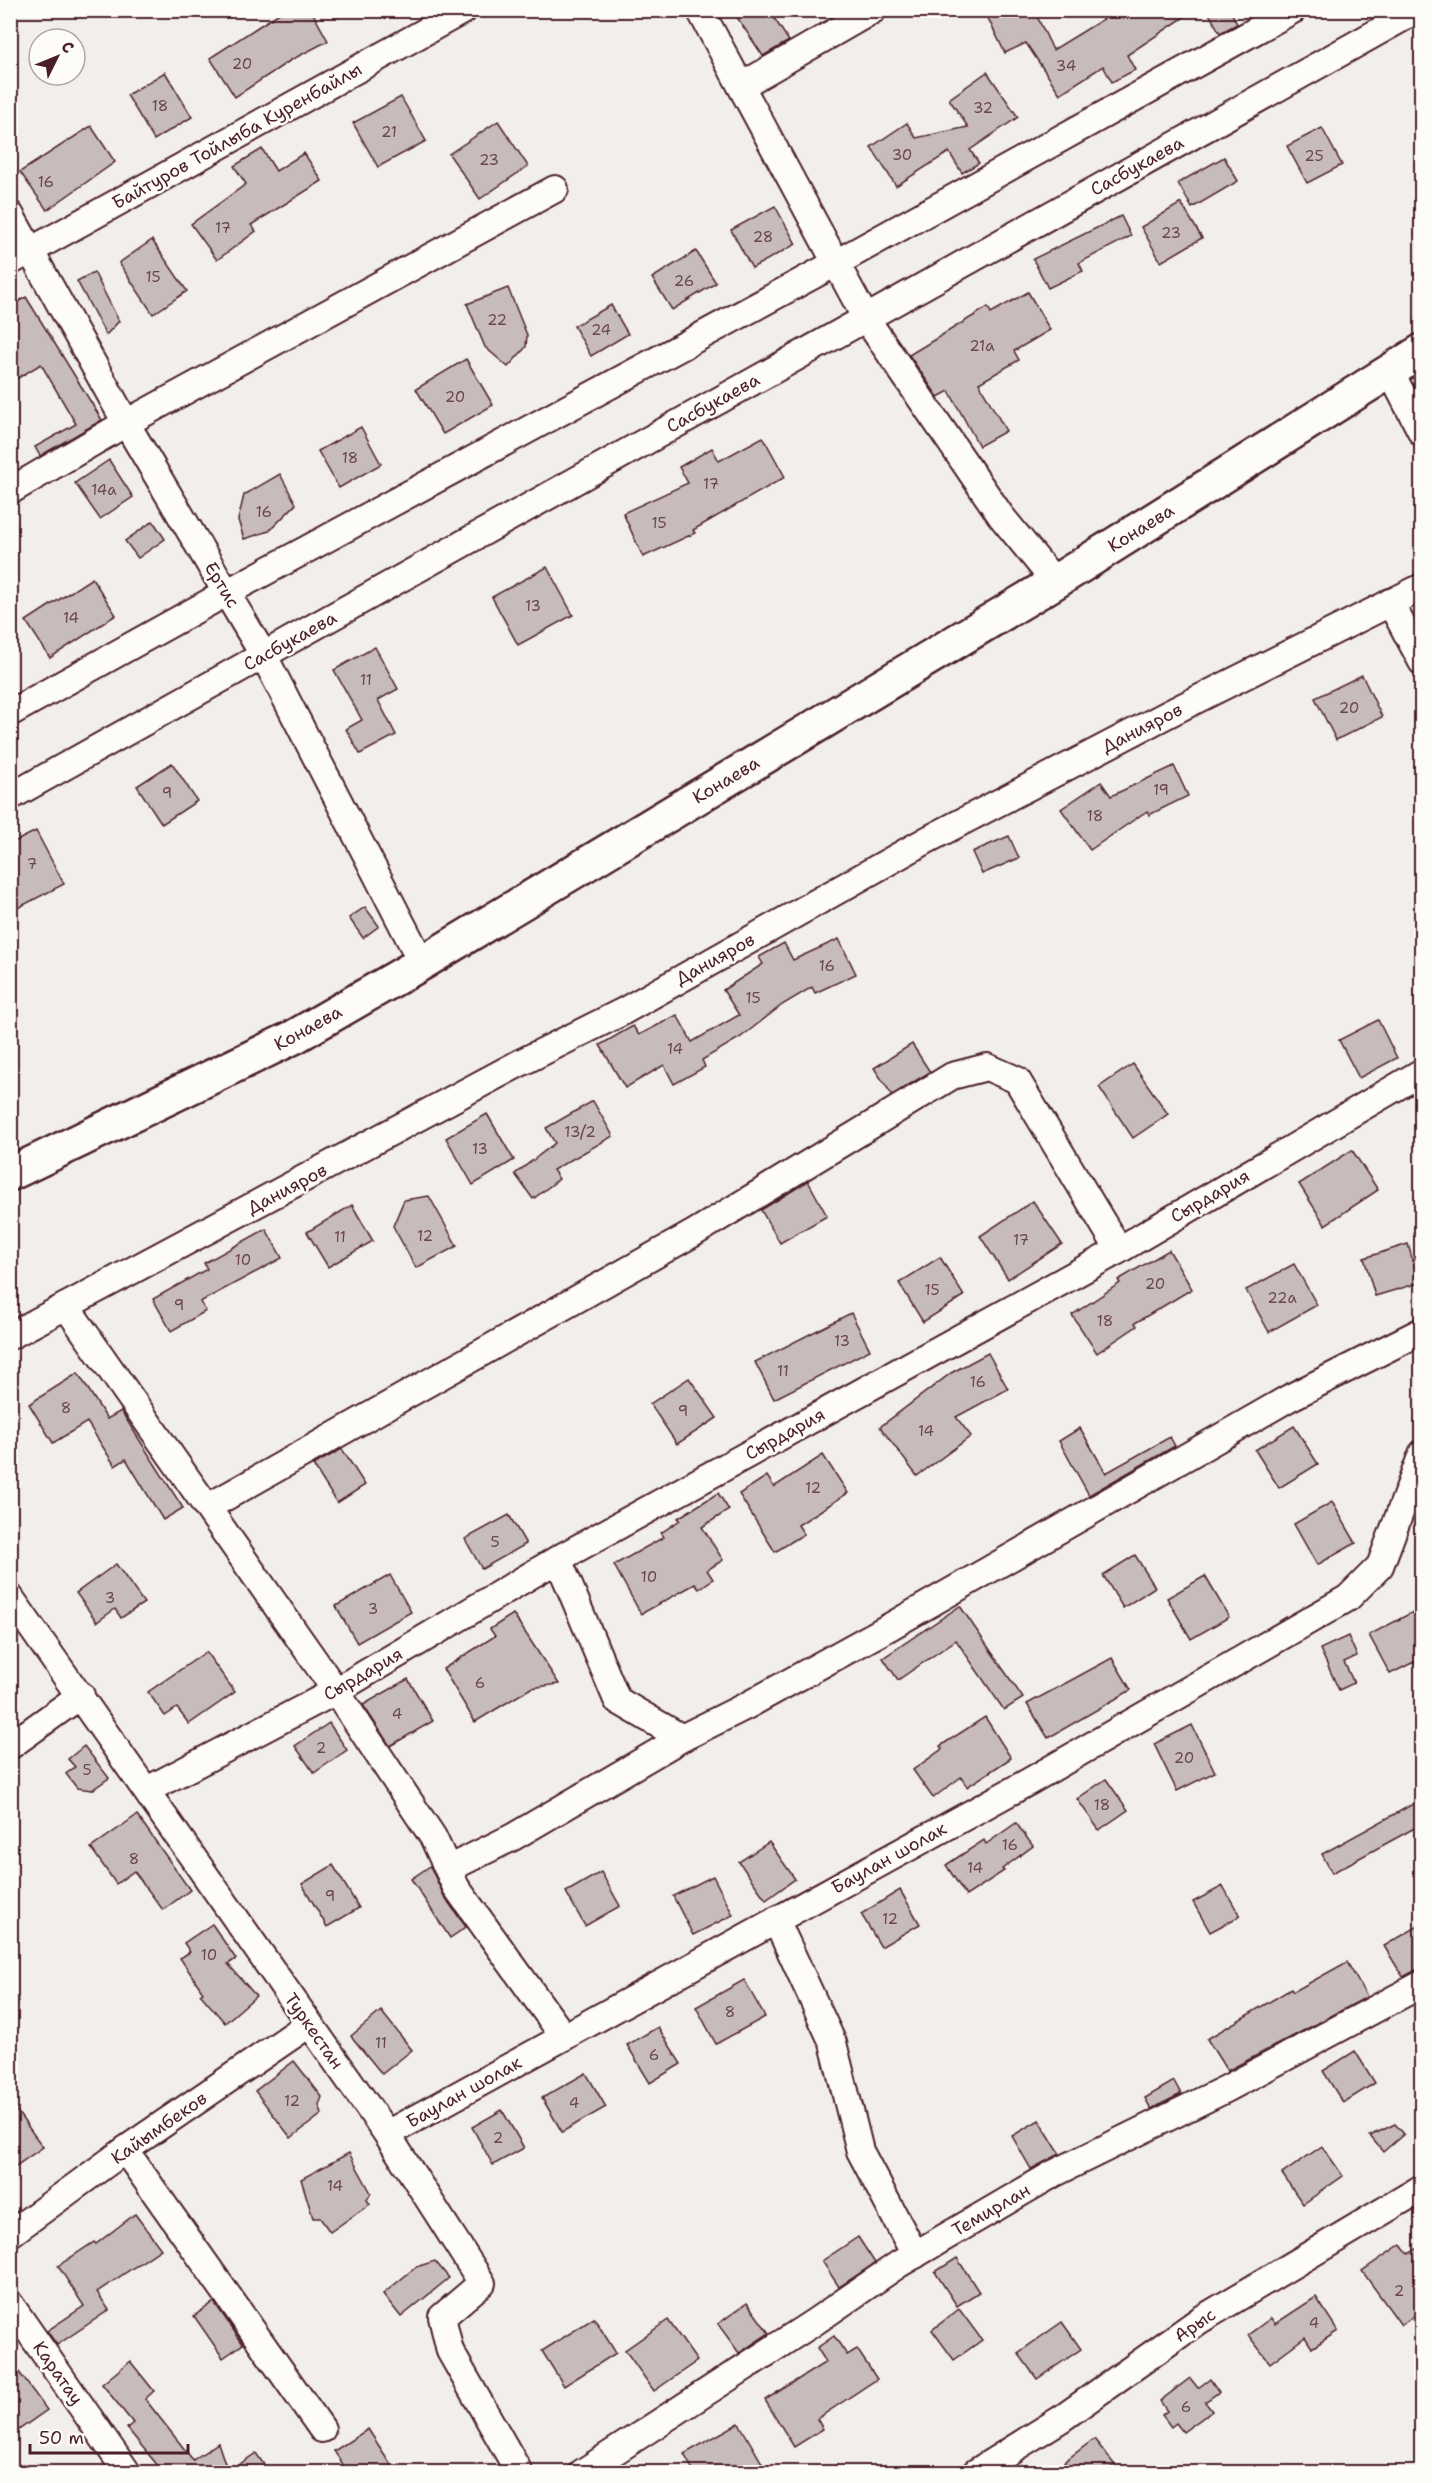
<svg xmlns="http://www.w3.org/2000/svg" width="1432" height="2483" font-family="'Shantell Sans',sans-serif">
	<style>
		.building { fill: #c8bbbb; stroke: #4a1f2b; stroke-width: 1.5 }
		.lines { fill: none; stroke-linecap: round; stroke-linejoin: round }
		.minor-casing { stroke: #4a1f2b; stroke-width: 30 }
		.secondary-casing { stroke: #4a1f2b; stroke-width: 38 }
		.minor { stroke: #fdfcf7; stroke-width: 26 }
		.secondary { stroke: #fdfcf7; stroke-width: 33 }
		.labels { text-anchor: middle; stroke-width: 5; stroke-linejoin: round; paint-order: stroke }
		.number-label { font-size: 15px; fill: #6a464f }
		.street-label { font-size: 18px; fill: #4a1f2b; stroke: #fdfcf7 }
	</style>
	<rect width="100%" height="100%" fill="#f2efeb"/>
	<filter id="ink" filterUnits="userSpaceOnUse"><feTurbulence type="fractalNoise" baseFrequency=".0167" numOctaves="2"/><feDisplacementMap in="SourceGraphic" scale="12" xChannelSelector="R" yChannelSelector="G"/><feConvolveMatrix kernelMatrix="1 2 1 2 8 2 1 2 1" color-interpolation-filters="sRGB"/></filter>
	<g filter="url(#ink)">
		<g class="building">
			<path d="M 284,10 L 311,10 L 328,41 L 291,60 L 235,97 L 210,58 Z"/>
			<path d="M 732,10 L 769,10 L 789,41 L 763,56 Z"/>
			<path d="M 984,10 L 1034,10 L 1053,50 L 1118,10 L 1195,10 L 1127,55 L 1135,70 L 1112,82 L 1103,66 L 1060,94 L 1026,43 L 1005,53 Z"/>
			<path d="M 1207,10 L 1230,10 L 1237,24 L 1220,33 Z"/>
			<path d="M 165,72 L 192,117 L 154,140 L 127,95 Z"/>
			<path d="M 987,72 L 1018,117 L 970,150 L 979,163 L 962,173 L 949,152 L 896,186 L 871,147 L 907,123 L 916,138 L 968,127 L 949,99 Z"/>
			<path d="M 401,97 L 426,141 L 378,167 L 353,123 Z"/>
			<path d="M 498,121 L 528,166 L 480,199 L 449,154 Z"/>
			<path d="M 91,126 L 115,162 L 47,210 L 20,172 Z"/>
			<path d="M 1322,128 L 1342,165 L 1307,183 L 1287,146 Z"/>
			<path d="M 262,149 L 276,171 L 304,153 L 322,181 L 251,225 L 256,231 L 217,260 L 191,224 L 246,184 L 234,166 Z"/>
			<path d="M 1224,157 L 1238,181 L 1192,208 L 1178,183 Z"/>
			<path d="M 1181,203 L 1202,238 L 1161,262 L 1141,227 Z"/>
			<path d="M 775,206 L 796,244 L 752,268 L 731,230 Z"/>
			<path d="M 1121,216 L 1131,236 L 1079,263 L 1083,271 L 1048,288 L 1033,259 Z"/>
			<path d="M 152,240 L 187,291 L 153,314 L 119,263 Z"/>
			<path d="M 696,251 L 716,283 L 672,310 L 652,278 Z"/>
			<path d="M 94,272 L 119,321 L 106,335 L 77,281 Z"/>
			<path d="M 508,288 L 527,335 L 526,347 L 508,367 L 485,347 L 467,304 Z"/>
			<path d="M 1028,292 L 1050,330 L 1014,351 L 1019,360 L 979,383 L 1006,431 L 979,446 L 949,391 L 938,397 L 909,355 L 988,307 L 991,313 Z"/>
			<path d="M 26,297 L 102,420 L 40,456 L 35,447 L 76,424 L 41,364 L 10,383 L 10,306 Z"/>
			<path d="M 611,305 L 628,334 L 591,356 L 574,326 Z"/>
			<path d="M 466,359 L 493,405 L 443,434 L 416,389 Z"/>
			<path d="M 361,427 L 381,464 L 339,488 L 318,451 Z"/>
			<path d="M 763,437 L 785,477 L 693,530 L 695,533 L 643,557 L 623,513 L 688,483 L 679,467 L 712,448 L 719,461 Z"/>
			<path d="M 109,460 L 133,497 L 100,519 L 75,483 Z"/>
			<path d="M 280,474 L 296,504 L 269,531 L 244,539 L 238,520 L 244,495 Z"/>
			<path d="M 153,521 L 165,539 L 138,558 L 125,541 Z"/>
			<path d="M 547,567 L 573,615 L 518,645 L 492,597 Z"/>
			<path d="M 92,578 L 116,615 L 50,658 L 26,621 Z"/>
			<path d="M 375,647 L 398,689 L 378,700 L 396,735 L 360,754 L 346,729 L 362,720 L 334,670 Z"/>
			<path d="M 1362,675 L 1382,717 L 1336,740 L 1315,698 Z"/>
			<path d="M 172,763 L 197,801 L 162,824 L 137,786 Z"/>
			<path d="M 1174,766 L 1188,796 L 1149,815 L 1147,811 L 1090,850 L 1061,809 L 1101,782 L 1111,796 Z"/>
			<path d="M 36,831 L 64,884 L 10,912 L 10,844 Z"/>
			<path d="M 1009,836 L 1019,858 L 982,874 L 972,852 Z"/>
			<path d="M 365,907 L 379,926 L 363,938 L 349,918 Z"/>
			<path d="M 839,939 L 856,974 L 815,993 L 812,987 L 782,1005 L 741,1037 L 702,1060 L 705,1067 L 674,1084 L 664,1065 L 625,1088 L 600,1045 L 633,1026 L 639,1035 L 677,1015 L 692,1042 L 739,1015 L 723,990 L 763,964 L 759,957 L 784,943 L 793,960 Z"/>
			<path d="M 1378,1020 L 1397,1058 L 1359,1078 L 1339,1040 Z"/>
			<path d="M 912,1044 L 930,1072 L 892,1095 L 874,1068 Z"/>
			<path d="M 1133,1064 L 1168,1114 L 1133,1138 L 1099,1087 Z"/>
			<path d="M 593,1101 L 613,1136 L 553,1170 L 559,1179 L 533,1199 L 515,1174 L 555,1143 L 546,1128 Z"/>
			<path d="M 487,1114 L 514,1160 L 473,1185 L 446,1138 Z"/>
			<path d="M 1352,1150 L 1378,1190 L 1325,1225 L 1299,1184 Z"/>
			<path d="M 808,1181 L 827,1216 L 780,1243 L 761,1210 Z"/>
			<path d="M 429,1196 L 457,1246 L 416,1268 L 393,1226 L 404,1200 Z"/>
			<path d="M 1033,1201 L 1062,1244 L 1008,1279 L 980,1236 Z"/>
			<path d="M 352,1205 L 373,1241 L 328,1267 L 307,1232 Z"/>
			<path d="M 266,1229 L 282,1258 L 200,1302 L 206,1311 L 171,1331 L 153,1299 L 207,1269 L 204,1263 Z"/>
			<path d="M 1408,1244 L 1419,1283 L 1375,1296 L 1364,1258 Z"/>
			<path d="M 1169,1250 L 1192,1289 L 1135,1323 L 1137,1326 L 1097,1353 L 1072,1315 L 1120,1283 L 1118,1280 Z"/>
			<path d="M 940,1257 L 964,1296 L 923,1322 L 899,1283 Z"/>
			<path d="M 1294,1264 L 1317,1305 L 1269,1332 L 1246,1290 Z"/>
			<path d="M 851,1313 L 870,1350 L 774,1399 L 755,1362 Z"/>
			<path d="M 988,1353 L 1008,1389 L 956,1417 L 971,1436 L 917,1476 L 880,1427 L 951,1373 Z"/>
			<path d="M 78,1373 L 107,1419 L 121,1411 L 183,1508 L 163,1520 L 126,1459 L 115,1466 L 87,1422 L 53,1443 L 29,1404 Z"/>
			<path d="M 689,1378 L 717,1418 L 677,1444 L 650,1404 Z"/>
			<path d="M 1294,1426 L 1318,1464 L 1279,1488 L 1255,1450 Z"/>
			<path d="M 1080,1428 L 1106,1473 L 1170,1437 L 1175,1446 L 1089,1495 L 1059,1441 Z"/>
			<path d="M 342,1449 L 365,1485 L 337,1503 L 313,1465 Z"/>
			<path d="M 823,1455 L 848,1493 L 798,1525 L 804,1534 L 775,1552 L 739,1494 L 767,1476 L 774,1487 Z"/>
			<path d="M 718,1493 L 729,1510 L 702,1527 L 723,1560 L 707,1570 L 713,1579 L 699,1589 L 695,1584 L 641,1614 L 614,1565 L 664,1537 L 661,1533 L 680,1520 L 678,1518 Z"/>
			<path d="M 1332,1502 L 1356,1543 L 1317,1565 L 1294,1524 Z"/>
			<path d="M 509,1515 L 526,1544 L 482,1569 L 465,1539 Z"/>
			<path d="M 1135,1555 L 1155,1587 L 1123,1608 L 1103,1575 Z"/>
			<path d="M 116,1564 L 144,1603 L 121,1618 L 115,1609 L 97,1622 L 76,1593 Z"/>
			<path d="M 390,1575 L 411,1612 L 357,1643 L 336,1606 Z"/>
			<path d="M 1205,1576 L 1229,1617 L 1191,1639 L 1167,1598 Z"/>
			<path d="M 960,1606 L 1023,1698 L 1004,1710 L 956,1640 L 898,1680 L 883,1658 Z"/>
			<path d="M 1413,1612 L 1422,1629 L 1422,1658 L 1390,1674 L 1369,1635 Z"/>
			<path d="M 513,1614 L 559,1684 L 531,1688 L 475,1722 L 443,1669 L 495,1636 L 490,1629 Z"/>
			<path d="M 1348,1636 L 1357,1656 L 1344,1662 L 1354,1683 L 1339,1690 L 1320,1649 Z"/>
			<path d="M 206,1652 L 235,1692 L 189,1724 L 177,1708 L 165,1716 L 148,1692 Z"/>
			<path d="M 1112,1658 L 1131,1690 L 1048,1738 L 1027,1704 Z"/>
			<path d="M 408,1679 L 433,1721 L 390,1746 L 363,1705 Z"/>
			<path d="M 985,1717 L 1011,1758 L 967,1787 L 961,1777 L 933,1798 L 913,1770 L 942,1749 L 940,1746 Z"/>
			<path d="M 329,1723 L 347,1750 L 314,1773 L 295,1746 Z"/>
			<path d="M 1192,1725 L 1215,1772 L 1177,1791 L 1154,1744 Z"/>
			<path d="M 84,1746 L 109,1778 L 92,1790 L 77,1788 L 66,1774 L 75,1767 L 68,1759 Z"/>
			<path d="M 1106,1779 L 1128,1810 L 1099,1830 L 1077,1799 Z"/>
			<path d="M 1422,1799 L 1422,1824 L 1332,1873 L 1322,1854 Z"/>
			<path d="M 137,1815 L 190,1890 L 163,1910 L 134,1871 L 116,1884 L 91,1848 Z"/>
			<path d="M 1016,1823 L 1033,1846 L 1002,1869 L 1004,1871 L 966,1896 L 946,1865 L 984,1840 L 986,1844 Z"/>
			<path d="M 769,1842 L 795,1879 L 766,1900 L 739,1862 Z"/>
			<path d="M 333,1865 L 359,1908 L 327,1927 L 302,1884 Z"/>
			<path d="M 430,1866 L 444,1896 L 466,1927 L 450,1938 L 411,1879 Z"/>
			<path d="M 601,1872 L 620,1906 L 585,1926 L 566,1892 Z"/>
			<path d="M 713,1876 L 733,1915 L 693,1935 L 673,1896 Z"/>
			<path d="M 1223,1886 L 1240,1916 L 1210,1932 L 1193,1902 Z"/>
			<path d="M 900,1890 L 920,1924 L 881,1947 L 861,1914 Z"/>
			<path d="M 212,1924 L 236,1959 L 228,1964 L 256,1996 L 225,2023 L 200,1994 L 203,1992 L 180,1958 L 190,1952 L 184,1943 Z"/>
			<path d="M 1422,1924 L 1422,1967 L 1403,1977 L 1384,1946 Z"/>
			<path d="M 1347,1962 L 1367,1997 L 1227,2071 L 1207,2039 L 1291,1989 L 1293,1992 Z"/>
			<path d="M 744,1980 L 765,2017 L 716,2044 L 696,2007 Z"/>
			<path d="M 381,2011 L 412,2050 L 382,2074 L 351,2036 Z"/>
			<path d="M 658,2027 L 681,2064 L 650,2083 L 627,2045 Z"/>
			<path d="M 1355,2051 L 1375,2083 L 1343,2103 L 1323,2071 Z"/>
			<path d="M 294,2061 L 322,2097 L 319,2105 L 322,2114 L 291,2138 L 255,2091 Z"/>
			<path d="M 586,2073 L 606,2107 L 562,2132 L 542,2098 Z"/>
			<path d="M 1174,2081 L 1181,2094 L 1151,2109 L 1145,2098 Z"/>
			<path d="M 10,2102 L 43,2147 L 10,2170 Z"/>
			<path d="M 502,2110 L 524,2148 L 493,2165 L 472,2127 Z"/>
			<path d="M 1039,2120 L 1060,2154 L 1031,2169 L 1012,2136 Z"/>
			<path d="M 1395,2124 L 1404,2134 L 1383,2152 L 1370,2136 Z"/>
			<path d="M 1322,2146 L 1343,2176 L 1303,2204 L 1282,2174 Z"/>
			<path d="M 349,2153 L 371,2193 L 367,2200 L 370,2204 L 330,2232 L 320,2218 L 313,2218 L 301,2179 Z"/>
			<path d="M 135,2214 L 161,2249 L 97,2292 L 109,2310 L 57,2345 L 47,2331 L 84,2306 L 58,2266 L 94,2242 L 96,2244 Z"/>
			<path d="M 858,2237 L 875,2263 L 839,2287 L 822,2261 Z"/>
			<path d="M 1401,2244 L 1408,2254 L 1422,2246 L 1422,2310 L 1401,2325 L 1362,2271 Z"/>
			<path d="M 957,2258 L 979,2292 L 957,2306 L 935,2272 Z"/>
			<path d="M 435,2261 L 449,2278 L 401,2317 L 383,2294 L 416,2267 Z"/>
			<path d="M 1316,2297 L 1338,2331 L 1312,2348 L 1305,2337 L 1270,2363 L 1248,2335 L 1271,2318 L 1275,2324 Z"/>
			<path d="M 214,2302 L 243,2344 L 223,2358 L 194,2316 Z"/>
			<path d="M 747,2303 L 769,2333 L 739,2353 L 718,2324 Z"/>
			<path d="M 959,2309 L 982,2340 L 954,2360 L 932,2330 Z"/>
			<path d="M 594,2318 L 616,2353 L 564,2386 L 542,2351 Z"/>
			<path d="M 668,2320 L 697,2361 L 654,2391 L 625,2350 Z"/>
			<path d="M 1062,2322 L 1081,2349 L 1037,2379 L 1018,2353 Z"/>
			<path d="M 834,2336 L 847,2355 L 857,2349 L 877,2379 L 817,2419 L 823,2429 L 794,2447 L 765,2400 L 826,2362 L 817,2348 Z"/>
			<path d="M 10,2360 L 47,2410 L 10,2436 Z"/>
			<path d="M 130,2361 L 154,2391 L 145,2399 L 193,2460 L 218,2443 L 228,2472 L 256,2453 L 269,2472 L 163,2472 L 127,2428 L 133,2423 L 102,2384 Z"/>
			<path d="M 1190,2378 L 1198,2388 L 1210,2379 L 1219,2392 L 1205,2402 L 1212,2411 L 1183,2432 L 1176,2423 L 1171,2427 L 1162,2415 L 1167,2411 L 1160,2401 Z"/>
			<path d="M 739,2423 L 763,2465 L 749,2472 L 694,2472 L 684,2454 Z"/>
			<path d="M 368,2429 L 396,2472 L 348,2472 L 334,2451 Z"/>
			<path d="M 1094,2439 L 1115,2465 L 1105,2472 L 1072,2472 L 1064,2462 Z"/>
		</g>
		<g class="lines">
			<g class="minor-casing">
				<g id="minor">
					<path d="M 700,10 L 865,317 L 1001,516 L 1055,582"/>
					<path d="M 741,86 L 873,10"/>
					<path d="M 10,214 L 126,423 L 264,656 L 422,963"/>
					<path d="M 10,262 L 464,10"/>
					<path d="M 1390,371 L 1422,433"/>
					<path d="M 10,491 L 126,423 L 555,189"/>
					<path d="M 1390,602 L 1422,662"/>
					<path d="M 10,713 L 226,593 L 836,263 L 1293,10"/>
					<path d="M 10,797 L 1417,10"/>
					<path d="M 66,1306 L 336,1691 L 433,1837 L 456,1887 L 564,2037"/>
					<path d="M 10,1336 L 518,1064 L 622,1012 L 927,840 L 1172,712 L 1422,587"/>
					<path d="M 208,1507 L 694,1233 L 952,1076 L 987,1067 L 1017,1080 L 1119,1250"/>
					<path d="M 558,1559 L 617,1700 L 682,1738 L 748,1705 L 891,1626 L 1289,1398 L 1422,1331"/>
					<path d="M 10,1597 L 387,2134 L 482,2283 L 442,2317 L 450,2351 L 519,2472"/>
					<path d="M 10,1746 L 81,1695"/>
					<path d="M 147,1790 L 336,1691 L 558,1559 L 1119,1250 L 1422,1072"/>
					<path d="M 448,1869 L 513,1837 L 682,1738"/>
					<path d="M 776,1920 L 833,2043 L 860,2151 L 915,2255"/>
					<path d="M 387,2134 L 1030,1781 L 1348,1598 L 1380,1566 L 1422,1454"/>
					<path d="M 125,2150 L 322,2429"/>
					<path d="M 10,2234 L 125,2150 L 309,2024"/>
					<path d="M 10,2304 L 127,2472"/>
					<path d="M 583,2472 L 813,2323 L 899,2264 L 1053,2174 L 1228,2088 L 1422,1984"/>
					<path d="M 976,2472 L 1061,2419 L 1200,2320 L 1422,2188"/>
				</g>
			</g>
			<g class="secondary-casing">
				<path id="secondary" d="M 10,1174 L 294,1037 L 422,963 L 1055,582 L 1422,351"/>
			</g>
			<use href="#minor" class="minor"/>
			<use href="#secondary" class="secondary"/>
		</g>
	</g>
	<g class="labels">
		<g class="number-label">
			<text x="242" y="69">20</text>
			<text x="1066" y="71">34</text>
			<text x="160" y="111">18</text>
			<text x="983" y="113">32</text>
			<text x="389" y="137">21</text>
			<text x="902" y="160">30</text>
			<text x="1314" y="161">25</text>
			<text x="489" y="165">23</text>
			<text x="46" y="187">16</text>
			<text x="223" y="233">17</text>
			<text x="1171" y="238">23</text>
			<text x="763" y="242">28</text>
			<text x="153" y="282">15</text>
			<text x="684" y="286">26</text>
			<text x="497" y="325">22</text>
			<text x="601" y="335">24</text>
			<text x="982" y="351">21а</text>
			<text x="455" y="402">20</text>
			<text x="350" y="463">18</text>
			<text x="711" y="489">17</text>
			<text x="104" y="495">14а</text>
			<text x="264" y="517">16</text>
			<text x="659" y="528">15</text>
			<text x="533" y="611">13</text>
			<text x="71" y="623">14</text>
			<text x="366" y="685">11</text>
			<text x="1349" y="713">20</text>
			<text x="1161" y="795">19</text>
			<text x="167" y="798">9</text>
			<text x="1095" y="821">18</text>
			<text x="32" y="869">7</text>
			<text x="827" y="971">16</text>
			<text x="753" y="1003">15</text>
			<text x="675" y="1054">14</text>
			<text x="580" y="1137">13/2</text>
			<text x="480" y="1154">13</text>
			<text x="425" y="1241">12</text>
			<text x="340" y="1242">11</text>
			<text x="1021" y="1245">17</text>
			<text x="243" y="1265">10</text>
			<text x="1155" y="1289">20</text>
			<text x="932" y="1295">15</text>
			<text x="1282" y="1303">22а</text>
			<text x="179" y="1310">9</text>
			<text x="1105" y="1326">18</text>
			<text x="842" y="1346">13</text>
			<text x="783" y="1376">11</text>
			<text x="978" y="1387">16</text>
			<text x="66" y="1413">8</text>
			<text x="683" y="1416">9</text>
			<text x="926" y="1436">14</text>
			<text x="813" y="1493">12</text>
			<text x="495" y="1547">5</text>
			<text x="649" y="1582">10</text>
			<text x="110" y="1603">3</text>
			<text x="373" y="1614">3</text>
			<text x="480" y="1688">6</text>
			<text x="397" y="1719">4</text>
			<text x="321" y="1753">2</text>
			<text x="1184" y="1763">20</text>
			<text x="87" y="1775">5</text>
			<text x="1102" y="1810">18</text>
			<text x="1010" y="1850">16</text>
			<text x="134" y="1864">8</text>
			<text x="975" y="1873">14</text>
			<text x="330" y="1901">9</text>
			<text x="890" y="1924">12</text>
			<text x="209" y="1960">10</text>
			<text x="730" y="2017">8</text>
			<text x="381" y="2048">11</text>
			<text x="654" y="2060">6</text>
			<text x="292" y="2106">12</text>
			<text x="574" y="2108">4</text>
			<text x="498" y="2143">2</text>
			<text x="335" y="2191">14</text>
			<text x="1399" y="2296">2</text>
			<text x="1314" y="2328">4</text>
			<text x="1186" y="2412">6</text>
		</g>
		<g class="street-label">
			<text transform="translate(237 136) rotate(-29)" y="6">Байтуров Тойлыба Куренбайлы</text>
			<text transform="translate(1137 166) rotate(-29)" y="6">Сасбукаева</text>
			<text transform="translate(713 403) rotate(-29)" y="6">Сасбукаева</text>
			<text transform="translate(1141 528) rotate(-32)" y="6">Конаева</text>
			<text transform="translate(222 585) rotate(59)" y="6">Ертис</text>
			<text transform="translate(290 641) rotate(-29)" y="6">Сасбукаева</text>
			<text transform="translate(1142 728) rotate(-27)" y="6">Данияров</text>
			<text transform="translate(726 780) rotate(-31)" y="6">Конаева</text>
			<text transform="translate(715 959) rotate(-29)" y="6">Данияров</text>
			<text transform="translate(308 1028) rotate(-29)" y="6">Конаева</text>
			<text transform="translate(287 1189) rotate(-28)" y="6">Данияров</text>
			<text transform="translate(1210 1196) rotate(-30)" y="6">Сырдария</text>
			<text transform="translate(785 1434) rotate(-29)" y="6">Сырдария</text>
			<text transform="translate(363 1674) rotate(-30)" y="6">Сырдария</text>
			<text transform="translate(889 1858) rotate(-29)" y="6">Баулан шолак</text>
			<text transform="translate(314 2031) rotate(55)" y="6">Туркестан</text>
			<text transform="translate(464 2092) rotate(-29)" y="6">Баулан шолак</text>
			<text transform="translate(159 2128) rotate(-35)" y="6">Кайымбеков</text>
			<text transform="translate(991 2210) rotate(-30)" y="6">Темирлан</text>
			<text transform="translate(1195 2325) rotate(-34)" y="6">Арыс</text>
			<text transform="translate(58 2373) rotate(55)" y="6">Каратау</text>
		</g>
	</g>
	<rect width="1432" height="2483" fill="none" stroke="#fdfcf7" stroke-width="36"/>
	<rect x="18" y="18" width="1396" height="2447" fill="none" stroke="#4a1f2b" stroke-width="2" filter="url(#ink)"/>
	<g transform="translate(57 57) rotate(47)"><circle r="28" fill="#fdfcf7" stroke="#b5a4a5" stroke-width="1.5"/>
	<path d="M0-4.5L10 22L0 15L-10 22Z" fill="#4a1f2b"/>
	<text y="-9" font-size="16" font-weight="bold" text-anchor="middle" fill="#4a1f2b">С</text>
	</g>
	<path d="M30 2444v9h158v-9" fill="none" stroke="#4a1f2b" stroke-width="3"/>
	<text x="39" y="2444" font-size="18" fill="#4a1f2b" stroke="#fdfcf7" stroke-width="4.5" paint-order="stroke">50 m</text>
</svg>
